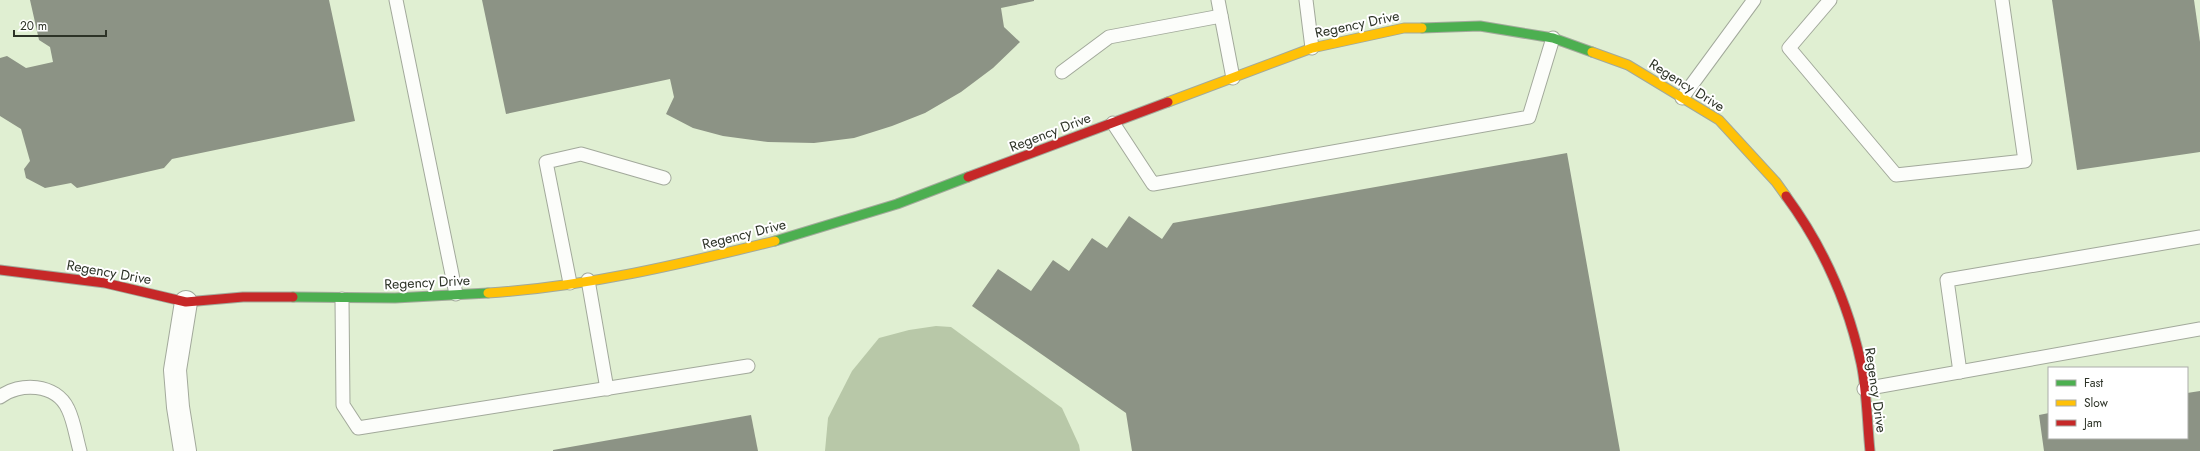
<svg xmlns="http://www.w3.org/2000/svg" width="2200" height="451" font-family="Jost,sans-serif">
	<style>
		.built { fill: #e0efd2; fill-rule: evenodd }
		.water { fill: #b8c8a8 }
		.building { fill: #8c9385 }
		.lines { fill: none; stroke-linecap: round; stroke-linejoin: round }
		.lane-casing { stroke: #a2a99b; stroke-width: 15 }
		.street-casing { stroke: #a2a99b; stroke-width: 24 }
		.fast-casing { stroke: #a2a99b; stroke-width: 11 }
		.slow-casing { stroke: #a2a99b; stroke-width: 11 }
		.jam-casing { stroke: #a2a99b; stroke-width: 11 }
		.lane { stroke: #fcfdfa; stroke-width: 13 }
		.street { stroke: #fcfdfa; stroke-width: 22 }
		.fast { stroke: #4caf50; stroke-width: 9 }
		.slow { stroke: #ffc107; stroke-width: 9 }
		.jam { stroke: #c62828; stroke-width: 9 }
		.labels { text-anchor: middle; stroke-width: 4; stroke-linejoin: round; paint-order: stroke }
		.street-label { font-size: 14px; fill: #2d3327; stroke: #fff }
	</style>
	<rect width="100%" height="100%" fill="#e8f1df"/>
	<path class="built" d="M 0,0 L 2200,0 L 2200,451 L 0,451 ZM 2049,368 L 2187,368 L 2187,438 L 2049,438 Z"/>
	<path class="water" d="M 936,326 L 951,327 L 1062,408 L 1079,445 L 1080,451 L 825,451 L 828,418 L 852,371 L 879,338 L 909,330 Z"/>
	<g class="building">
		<path d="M 30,0 L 329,0 L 355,121 L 172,159 L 164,168 L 77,188 L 71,183 L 45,188 L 26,178 L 24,169 L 30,161 L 21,129 L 0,116 L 0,58 L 7,56 L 26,68 L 53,62 L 50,47 L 39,40 Z"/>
		<path d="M 482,0 L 1034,0 L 1034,1 L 1001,8 L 1004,27 L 1020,42 L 993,68 L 961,92 L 925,113 L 892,126 L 854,138 L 814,143 L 768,142 L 723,136 L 693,128 L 666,114 L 674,97 L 670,79 L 506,114 Z"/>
		<path d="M 2052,0 L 2194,0 L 2200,42 L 2200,152 L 2077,170 Z"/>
		<path d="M 1567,153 L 1620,451 L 1132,451 L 1126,413 L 972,306 L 998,269 L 1031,291 L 1053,260 L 1069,271 L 1092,238 L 1107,248 L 1129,216 L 1162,239 L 1173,223 Z"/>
		<path d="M 2200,391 L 2200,451 L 2044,451 L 2039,415 L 2049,413 L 2049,438 L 2187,438 L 2187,393 Z"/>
		<path d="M 751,415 L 758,451 L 553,451 L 553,450 Z"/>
	</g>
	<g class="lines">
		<g class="lane-casing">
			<g id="lane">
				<path d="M 396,0 L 456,294"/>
				<path d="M 1218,0 L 1233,78"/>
				<path d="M 1306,0 L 1312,48"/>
				<path d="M 1830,0 L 1789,48 L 1896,175 L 2025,161 L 2002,0"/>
				<path d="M 1062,72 L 1109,37 L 1221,16"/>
				<path d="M 1682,98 L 1754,0"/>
				<path d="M 1113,123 L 1153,184 L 1529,117 L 1553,38"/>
				<path d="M 588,280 L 607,389"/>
				<path d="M 570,283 L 546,162 L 581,154 L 664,178"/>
				<path d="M 342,299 L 343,405 L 358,428 L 748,366"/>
				<path d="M 1960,372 L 1947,280 L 2200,237"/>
				<path d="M 1864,389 L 2200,329"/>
				<path d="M 0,397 C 19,382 56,383 68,409 C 74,421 76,437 80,451"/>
			</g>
		</g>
		<g class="street-casing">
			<path id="street" d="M 185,451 L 178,407 L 175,370 L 186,302"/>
		</g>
		<g class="fast-casing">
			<g id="fast">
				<path d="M 1422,28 L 1480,26 L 1553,38 L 1592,52"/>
				<path d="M 775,241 L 897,204 L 968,177"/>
				<path d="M 293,297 L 395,298 L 488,293"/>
			</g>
		</g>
		<g class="slow-casing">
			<g id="slow">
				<path d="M 1592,52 L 1628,65 L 1719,120 L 1776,182 L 1786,196"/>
				<path d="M 1168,102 L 1312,48 L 1404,28 L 1422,28"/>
				<path d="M 488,293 C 585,287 681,264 775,241"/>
			</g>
		</g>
		<g class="jam-casing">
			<g id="jam">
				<path d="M 968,177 L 1168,102"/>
				<path d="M 1786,196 C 1822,245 1848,303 1861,363 C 1867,391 1867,422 1870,451"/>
				<path d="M 0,270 L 105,283 L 186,302 L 243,297 L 293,297"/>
			</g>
		</g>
		<use href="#lane" class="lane"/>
		<use href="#street" class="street"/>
		<use href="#fast" class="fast"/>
		<use href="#slow" class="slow"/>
		<use href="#jam" class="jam"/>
	</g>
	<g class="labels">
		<g class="street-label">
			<text transform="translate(1357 24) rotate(-12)" y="5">Regency Drive</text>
			<text transform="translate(1687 85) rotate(32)" y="5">Regency Drive</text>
			<text transform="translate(1050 132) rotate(-21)" y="5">Regency Drive</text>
			<text transform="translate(744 234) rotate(-14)" y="5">Regency Drive</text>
			<text transform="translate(109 272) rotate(10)" y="5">Regency Drive</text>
			<text transform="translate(427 282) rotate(-3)" y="5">Regency Drive</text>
			<text transform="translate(1876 390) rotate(82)" y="5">Regency Drive</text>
		</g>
	</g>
	<rect x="2048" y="367" width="140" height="72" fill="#ffffff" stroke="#abada9"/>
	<rect x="2056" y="380" width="20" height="6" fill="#4caf50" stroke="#abada9"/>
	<text x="2084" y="387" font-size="12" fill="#2d3327">Fast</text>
	<rect x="2056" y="400" width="20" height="6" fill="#ffc107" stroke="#abada9"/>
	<text x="2084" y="407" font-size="12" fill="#2d3327">Slow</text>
	<rect x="2056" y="420" width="20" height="6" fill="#c62828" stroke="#abada9"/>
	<text x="2084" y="427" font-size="12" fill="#2d3327">Jam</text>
	<path d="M14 30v6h92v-6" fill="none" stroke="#2d3327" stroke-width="2"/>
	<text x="20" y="30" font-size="12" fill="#2d3327" stroke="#ffffff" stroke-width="3" paint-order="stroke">20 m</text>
</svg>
